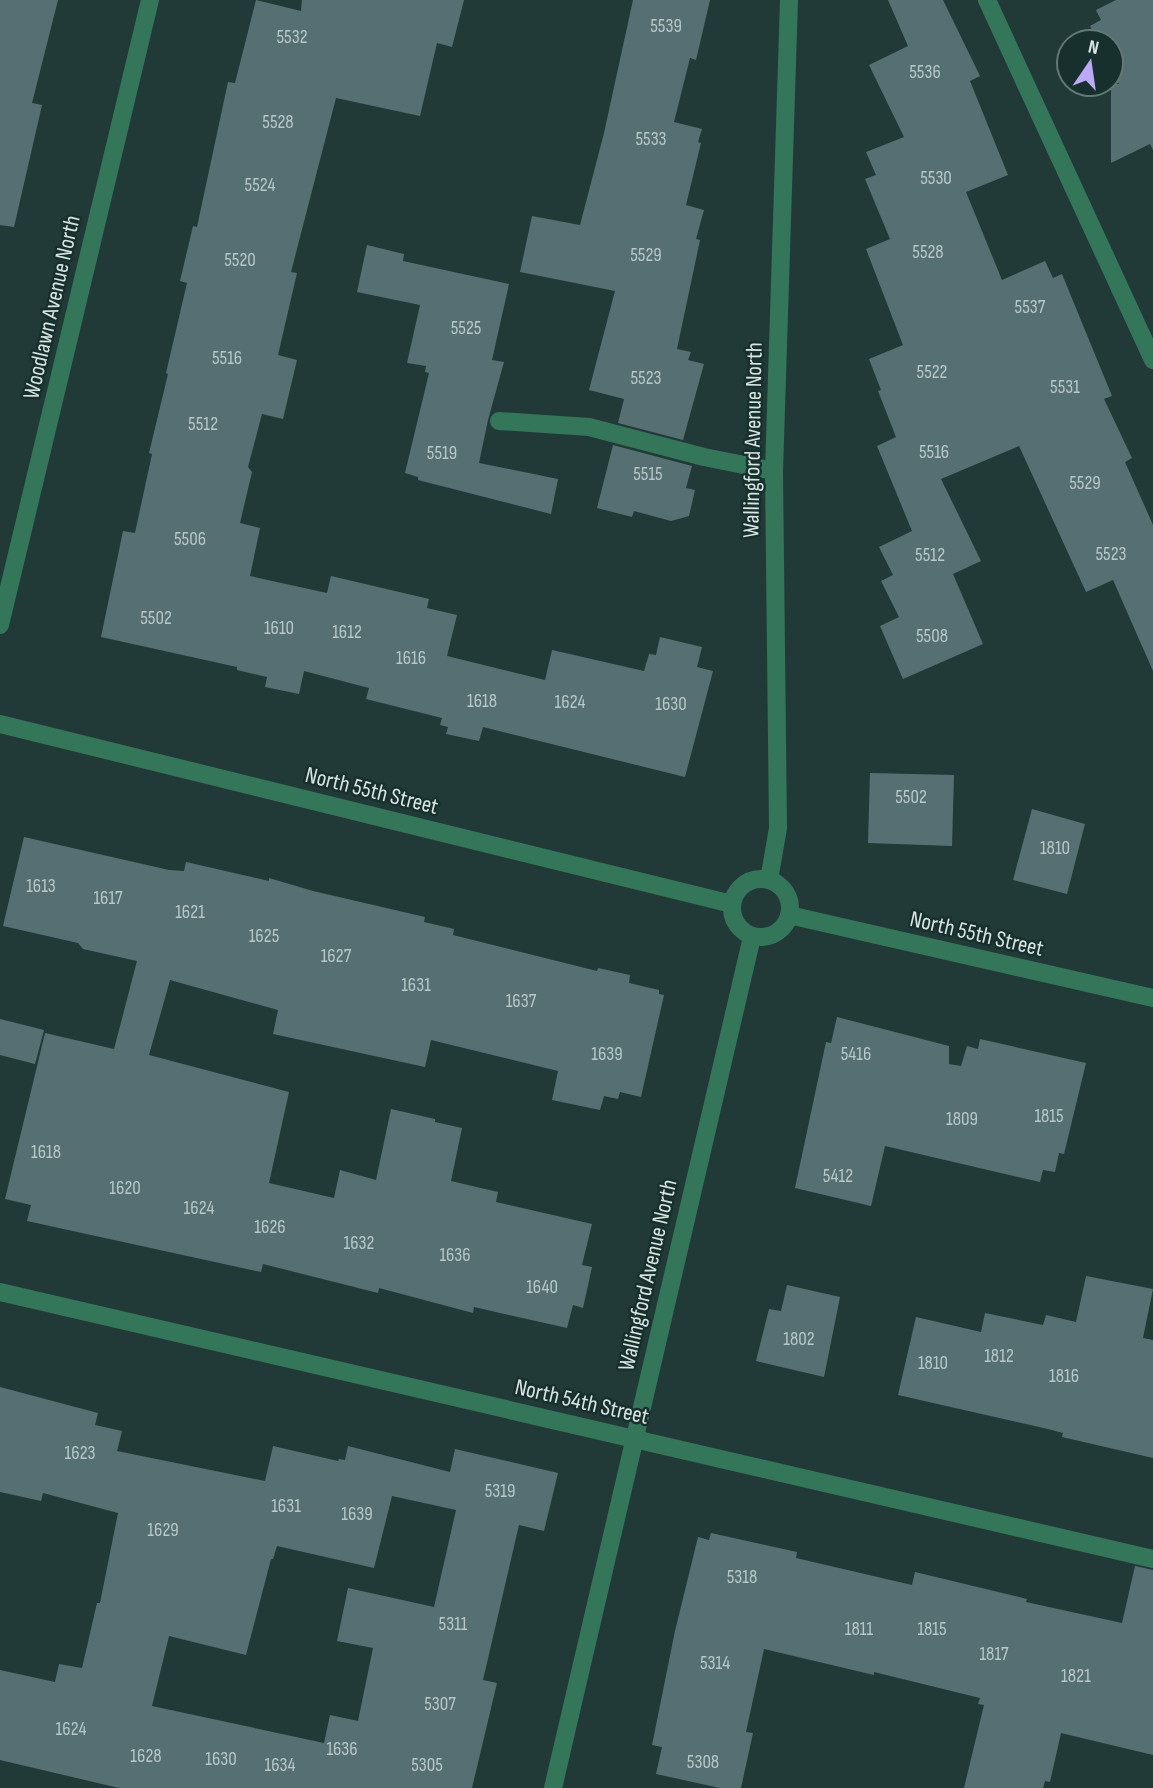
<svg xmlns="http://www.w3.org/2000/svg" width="1153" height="1788" font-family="'Sofia Sans Condensed',sans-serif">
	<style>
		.building { fill: #566f73; fill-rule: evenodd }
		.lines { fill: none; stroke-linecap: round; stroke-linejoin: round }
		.service { stroke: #34765a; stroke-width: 18 }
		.minor { stroke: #34765a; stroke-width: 18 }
		.labels { text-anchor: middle; stroke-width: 5; stroke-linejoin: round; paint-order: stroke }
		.number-label { font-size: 19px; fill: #b7c8c7 }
		.street-label { font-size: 23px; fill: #d7e5e3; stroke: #18302d }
	</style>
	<rect width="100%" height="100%" fill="#223a37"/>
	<g class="building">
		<path d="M 0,0 L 58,0 L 32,103 L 42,105 L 14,227 L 0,225 Z"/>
		<path d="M 256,0 L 301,11 L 302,0 L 464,0 L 452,47 L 437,43 L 420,116 L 336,98 L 291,272 L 297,273 L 278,355 L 297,360 L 283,419 L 262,414 L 248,467 L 252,472 L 240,523 L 260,528 L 250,576 L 327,593 L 331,576 L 429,599 L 427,608 L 457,615 L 447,656 L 545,680 L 552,650 L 644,671 L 649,654 L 656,655 L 660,637 L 702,647 L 697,667 L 713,671 L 685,777 L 483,727 L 479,741 L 446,734 L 448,727 L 440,725 L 442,718 L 366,699 L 369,688 L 304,671 L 299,694 L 265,687 L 267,677 L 237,670 L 237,667 L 101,637 L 123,531 L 135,533 L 152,454 L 149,453 L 168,374 L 166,373 L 187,283 L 180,281 L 193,226 L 197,227 L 228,82 L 235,83 Z"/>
		<path d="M 633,0 L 710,0 L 696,60 L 690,58 L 674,122 L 702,129 L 698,142 L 701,143 L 686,205 L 704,210 L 696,239 L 700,240 L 677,349 L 691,352 L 688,360 L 704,364 L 683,440 L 618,423 L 624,399 L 589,390 L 615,291 L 520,272 L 532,216 L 580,225 L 604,133 Z"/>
		<path d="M 888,0 L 943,0 L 980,76 L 970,81 L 1008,175 L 966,192 L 1002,280 L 1045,261 L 1053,278 L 1062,274 L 1112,396 L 1104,399 L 1132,458 L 1125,462 L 1153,525 L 1153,671 L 1113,580 L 1086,592 L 1019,446 L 941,479 L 981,561 L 953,574 L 983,644 L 903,679 L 880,626 L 899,617 L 881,581 L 893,575 L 879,547 L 912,531 L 877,446 L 896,437 L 878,391 L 881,390 L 869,359 L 903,345 L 866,249 L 890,239 L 865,179 L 876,175 L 866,152 L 904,137 L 869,65 L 908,46 Z"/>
		<path d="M 1116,0 L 1153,0 L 1153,150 L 1150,144 L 1111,163 L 1111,84 L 1119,84 L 1111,68 L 1111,42 L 1098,42 L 1090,26 L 1101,20 L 1096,10 Z"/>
		<path d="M 367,245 L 404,254 L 403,261 L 509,284 L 492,360 L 504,362 L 488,420 L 479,463 L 558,479 L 551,514 L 418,480 L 418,477 L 405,473 L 429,373 L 425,372 L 426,366 L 407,363 L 420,305 L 357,292 Z"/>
		<path d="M 613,445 L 692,466 L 686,488 L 695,490 L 689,516 L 671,521 L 634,511 L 632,517 L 597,508 Z"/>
		<path d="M 870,773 L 954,775 L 952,846 L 868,843 Z"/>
		<path d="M 1032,809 L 1085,824 L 1067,894 L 1013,880 Z"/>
		<path d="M 24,837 L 169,870 L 184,871 L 186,862 L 269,881 L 269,878 L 313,891 L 425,917 L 424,922 L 454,929 L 453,935 L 597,971 L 598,968 L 630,975 L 629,983 L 659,990 L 659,994 L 664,995 L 641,1097 L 620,1092 L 618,1099 L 604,1096 L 600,1110 L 552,1100 L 558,1071 L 431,1040 L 425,1067 L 273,1034 L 278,1010 L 170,980 L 149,1055 L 289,1092 L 269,1183 L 334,1198 L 340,1170 L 376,1180 L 391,1109 L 435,1119 L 435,1122 L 462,1128 L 451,1181 L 498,1192 L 496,1202 L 592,1224 L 582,1265 L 592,1267 L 583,1308 L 573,1305 L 567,1328 L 474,1307 L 473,1313 L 379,1288 L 378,1293 L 263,1264 L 261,1272 L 27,1221 L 31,1205 L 5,1199 L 45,1033 L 114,1049 L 137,961 L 83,949 L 78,943 L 3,926 Z"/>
		<path d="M 837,1017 L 949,1046 L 949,1064 L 961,1066 L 967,1046 L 978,1049 L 980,1039 L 1086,1063 L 1064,1154 L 1059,1153 L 1055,1172 L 1043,1170 L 1040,1182 L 885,1146 L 871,1206 L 795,1188 L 826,1042 L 831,1043 Z"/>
		<path d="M 0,1019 L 44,1030 L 35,1064 L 0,1055 Z"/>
		<path d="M 1086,1276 L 1153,1289 L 1143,1338 L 1153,1340 L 1153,1458 L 1062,1437 L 1063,1433 L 1048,1429 L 898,1395 L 916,1317 L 981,1332 L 985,1313 L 1043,1325 L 1046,1315 L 1076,1322 Z"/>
		<path d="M 787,1285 L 840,1297 L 824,1377 L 756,1361 L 769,1309 L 781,1311 Z"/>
		<path d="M 0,1387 L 98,1413 L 95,1425 L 122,1431 L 117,1451 L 265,1481 L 273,1446 L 338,1461 L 339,1459 L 345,1460 L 348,1446 L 450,1472 L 455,1449 L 558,1473 L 544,1531 L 519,1525 L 483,1680 L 497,1683 L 472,1788 L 119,1788 L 0,1760 L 0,1670 L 55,1682 L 59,1664 L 82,1668 L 97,1603 L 100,1603 L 118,1513 L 43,1493 L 41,1501 L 0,1492 ZM 392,1496 L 456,1510 L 434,1607 L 348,1588 L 337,1641 L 373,1648 L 358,1721 L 330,1715 L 324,1743 L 152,1706 L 169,1636 L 246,1655 L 271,1559 L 273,1559 L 277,1546 L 374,1568 Z"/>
		<path d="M 711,1533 L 797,1552 L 796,1558 L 912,1585 L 915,1572 L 1027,1599 L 1026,1602 L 1122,1623 L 1135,1566 L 1153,1570 L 1153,1755 L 1061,1733 L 1050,1782 L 1045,1781 L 1043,1788 L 964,1788 L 984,1705 L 978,1704 L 980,1698 L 874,1672 L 874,1675 L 764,1649 L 746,1732 L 753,1733 L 741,1788 L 720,1788 L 656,1774 L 662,1747 L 652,1745 L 675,1631 L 698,1537 L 709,1540 Z"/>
	</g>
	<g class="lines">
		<path class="service" d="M 499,421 L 589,427 L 704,457 L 774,471"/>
		<g class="minor">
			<path d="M 987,0 L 1153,360"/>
			<path d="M 0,625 L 150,0"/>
			<path d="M 0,724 L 732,904"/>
			<circle cx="761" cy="908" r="29"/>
			<path d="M 769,880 L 778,828 L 774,471 L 789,0"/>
			<path d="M 789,915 L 1153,998"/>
			<path d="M 0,1292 L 1153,1559"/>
			<path d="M 553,1788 L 752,937"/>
		</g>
	</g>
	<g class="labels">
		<g class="number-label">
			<text x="666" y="32">5539</text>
			<text x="292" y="43">5532</text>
			<text x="925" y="78">5536</text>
			<text x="278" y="128">5528</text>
			<text x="651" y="145">5533</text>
			<text x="936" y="184">5530</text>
			<text x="260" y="191">5524</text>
			<text x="928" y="258">5528</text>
			<text x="646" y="261">5529</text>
			<text x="240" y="266">5520</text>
			<text x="1030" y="313">5537</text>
			<text x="466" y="334">5525</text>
			<text x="227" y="364">5516</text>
			<text x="932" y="378">5522</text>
			<text x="646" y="384">5523</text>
			<text x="1065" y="393">5531</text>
			<text x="203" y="430">5512</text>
			<text x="934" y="458">5516</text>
			<text x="442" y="459">5519</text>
			<text x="648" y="480">5515</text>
			<text x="1085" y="489">5529</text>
			<text x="190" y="545">5506</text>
			<text x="1111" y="560">5523</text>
			<text x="930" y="561">5512</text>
			<text x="156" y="624">5502</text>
			<text x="279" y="634">1610</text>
			<text x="347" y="638">1612</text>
			<text x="932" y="642">5508</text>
			<text x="411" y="664">1616</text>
			<text x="482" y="707">1618</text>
			<text x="570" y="708">1624</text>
			<text x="671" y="710">1630</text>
			<text x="911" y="803">5502</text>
			<text x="1055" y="854">1810</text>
			<text x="41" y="892">1613</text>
			<text x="108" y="904">1617</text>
			<text x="190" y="918">1621</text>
			<text x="264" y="942">1625</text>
			<text x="336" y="962">1627</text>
			<text x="416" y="991">1631</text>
			<text x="521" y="1007">1637</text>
			<text x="607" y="1060">1639</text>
			<text x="856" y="1060">5416</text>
			<text x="1049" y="1122">1815</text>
			<text x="962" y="1125">1809</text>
			<text x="46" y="1158">1618</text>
			<text x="838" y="1182">5412</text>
			<text x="125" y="1194">1620</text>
			<text x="199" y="1214">1624</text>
			<text x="270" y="1233">1626</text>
			<text x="359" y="1249">1632</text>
			<text x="455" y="1261">1636</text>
			<text x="542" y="1293">1640</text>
			<text x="799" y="1345">1802</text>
			<text x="999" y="1362">1812</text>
			<text x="933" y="1369">1810</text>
			<text x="1064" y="1382">1816</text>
			<text x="80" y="1459">1623</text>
			<text x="500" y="1497">5319</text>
			<text x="286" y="1512">1631</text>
			<text x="357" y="1520">1639</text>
			<text x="163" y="1536">1629</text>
			<text x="742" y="1583">5318</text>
			<text x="453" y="1630">5311</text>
			<text x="859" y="1635">1811</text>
			<text x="932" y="1635">1815</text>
			<text x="994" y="1660">1817</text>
			<text x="715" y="1669">5314</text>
			<text x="1076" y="1682">1821</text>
			<text x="440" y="1710">5307</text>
			<text x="71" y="1735">1624</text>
			<text x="342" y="1755">1636</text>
			<text x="146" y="1762">1628</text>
			<text x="221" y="1765">1630</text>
			<text x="703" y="1768">5308</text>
			<text x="280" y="1771">1634</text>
			<text x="427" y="1771">5305</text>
		</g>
		<g class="street-label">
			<text transform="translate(51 307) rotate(-77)" y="8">Woodlawn Avenue North</text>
			<text transform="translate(752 440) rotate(-89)" y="8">Wallingford Avenue North</text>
			<text transform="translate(372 790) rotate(14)" y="8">North 55th Street</text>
			<text transform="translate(977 933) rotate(13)" y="8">North 55th Street</text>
			<text transform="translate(647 1275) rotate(-77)" y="8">Wallingford Avenue North</text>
			<text transform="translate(582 1401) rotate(13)" y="8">North 54th Street</text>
		</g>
	</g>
	<g transform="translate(1090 63) rotate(13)"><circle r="33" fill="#18302d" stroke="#647876" stroke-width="2"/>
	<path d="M0-5L12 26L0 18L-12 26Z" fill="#bcaaf6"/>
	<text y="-10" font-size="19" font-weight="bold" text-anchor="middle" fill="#d7e5e3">N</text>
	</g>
</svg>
